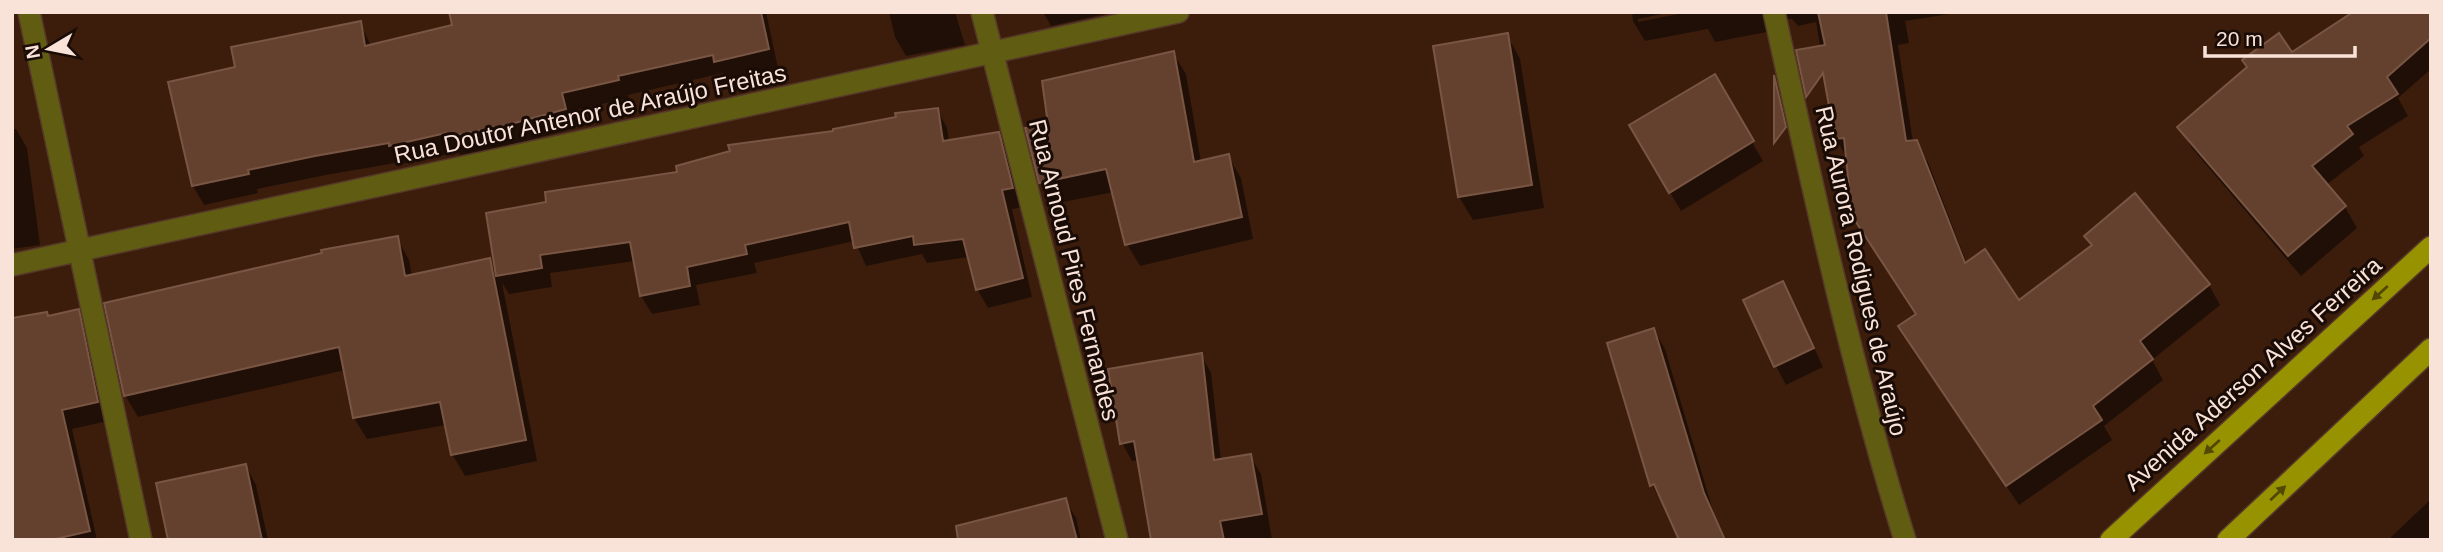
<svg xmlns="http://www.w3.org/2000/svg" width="2443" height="552" font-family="Arial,sans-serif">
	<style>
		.shadow { fill: #0007 }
		.building { fill: #64412f; stroke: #795543; stroke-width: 2 }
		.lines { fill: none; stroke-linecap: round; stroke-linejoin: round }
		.minor-casing { stroke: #563929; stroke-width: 24 }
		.major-casing { stroke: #563929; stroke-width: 24 }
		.minor { stroke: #605d13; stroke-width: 21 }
		.major { stroke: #979200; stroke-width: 21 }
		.oneway { fill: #524803 }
		.labels { text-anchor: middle; stroke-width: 6; stroke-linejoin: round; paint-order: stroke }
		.street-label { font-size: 24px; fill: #f9e3d9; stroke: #190b05 }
	</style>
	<rect width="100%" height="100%" fill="#3c1d0c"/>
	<g class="shadow">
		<path d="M 451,12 L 766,12 L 778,68 L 727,80 L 723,73 L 628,95 L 629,98 L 571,111 L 575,128 L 522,142 L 460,155 L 458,152 L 402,164 L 401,162 L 326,175 L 257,189 L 258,193 L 204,205 L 193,186 L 170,83 L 238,68 L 360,23 L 371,46 L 454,26 Z"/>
		<path d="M 889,12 L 955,12 L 965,45 L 906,56 L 895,37 Z"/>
		<path d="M 1043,12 L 1114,12 L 1051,26 Z"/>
		<path d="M 1632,12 L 1671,12 L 1638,19 L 1638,22 L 1689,12 L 1962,12 L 1905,21 L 1909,43 L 1898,45 L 1913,142 L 1916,142 L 1928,162 L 1967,264 L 2018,303 L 2092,247 L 2086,236 L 2209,285 L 2220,305 L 2152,360 L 2163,380 L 2104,426 L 2112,440 L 2019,505 L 1912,346 L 1917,315 L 1847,158 L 1836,139 L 1816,22 L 1798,26 L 1792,19 L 1784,19 L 1772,31 L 1715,42 L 1708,29 L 1645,41 L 1633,21 Z"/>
		<path d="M 2431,12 L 2431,69 L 2398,98 L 2408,116 L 2359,147 L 2364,156 L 2326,185 L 2345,207 L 2357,228 L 2301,276 L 2192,148 L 2180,128 Z"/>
		<path d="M 1507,35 L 1520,59 L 1544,208 L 1473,220 L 1459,197 Z"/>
		<path d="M 1173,53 L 1186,74 L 1201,162 L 1228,156 L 1241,178 L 1253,239 L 1140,266 L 1127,244 L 1114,192 L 1053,204 L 1041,182 L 1050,125 Z"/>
		<path d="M 1714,77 L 1763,161 L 1681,211 L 1631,126 Z"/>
		<path d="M 937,109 L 947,128 L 949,141 L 998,134 L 1009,152 L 1023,207 L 1012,209 L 1032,297 L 988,308 L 977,289 L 969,257 L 927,263 L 922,254 L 866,266 L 855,241 L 754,263 L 757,273 L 696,285 L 700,305 L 652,314 L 641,296 L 635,261 L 550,273 L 552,287 L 509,294 L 502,283 L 537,461 L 465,476 L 452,454 L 446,425 L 367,439 L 354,418 L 345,370 L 138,417 L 125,395 L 397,238 L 409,260 L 412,276 L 489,260 L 498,275 L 548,204 L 679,174 L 835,133 Z"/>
		<path d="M 12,129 L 16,129 L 27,148 L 40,245 L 12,249 Z"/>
		<path d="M 1793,302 L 1823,367 L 1786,385 L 1776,366 Z"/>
		<path d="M 78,311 L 89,330 L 108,421 L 72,429 L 97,540 L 12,540 L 48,318 Z"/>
		<path d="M 1654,330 L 1665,349 L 1714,514 L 1726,540 L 1681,540 L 1664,503 L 1663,504 L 1652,485 Z"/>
		<path d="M 1201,355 L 1211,373 L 1221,461 L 1250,456 L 1261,474 L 1272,540 L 1153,540 L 1139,460 L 1132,461 L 1122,443 Z"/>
		<path d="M 246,466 L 256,485 L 268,540 L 170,540 Z"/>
		<path d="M 2431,499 L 2431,540 L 2388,540 Z"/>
		<path d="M 1065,500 L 1076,518 L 1081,540 L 978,540 Z"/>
	</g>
	<g class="building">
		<path d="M 449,12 L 761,12 L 769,49 L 714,62 L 713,55 L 618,76 L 619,80 L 562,93 L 566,109 L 511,124 L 447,137 L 446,133 L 389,146 L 389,143 L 315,156 L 248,170 L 249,174 L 192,186 L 168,82 L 235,67 L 231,47 L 361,21 L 365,46 L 452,25 Z"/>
		<path d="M 1818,12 L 1886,12 L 1906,141 L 1917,140 L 1965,263 L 1985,249 L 2019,300 L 2092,245 L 2084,236 L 2135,193 L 2210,284 L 2140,341 L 2153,359 L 2093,406 L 2102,420 L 2006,486 L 1898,326 L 1916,314 L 1852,216 L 1844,138 L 1835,139 L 1823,73 L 1806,97 L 1796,50 L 1825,45 Z"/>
		<path d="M 2353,12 L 2431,12 L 2431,38 L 2387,77 L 2398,94 L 2347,126 L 2353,134 L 2312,166 L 2346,206 L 2288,256 L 2177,127 L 2247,67 L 2242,60 L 2279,33 L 2292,52 Z"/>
		<path d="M 1508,33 L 1532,185 L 1458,197 L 1433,46 Z"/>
		<path d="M 1174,51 L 1194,162 L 1229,154 L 1242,217 L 1125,245 L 1106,169 L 1039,183 L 1025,128 L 1048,124 L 1042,81 Z"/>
		<path d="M 1715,74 L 1754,141 L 1669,193 L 1629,125 Z"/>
		<path d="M 1774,75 L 1786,127 L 1774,143 Z"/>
		<path d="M 938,108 L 943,141 L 999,132 L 1013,188 L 1002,190 L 1023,278 L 976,290 L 963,239 L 914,245 L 913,236 L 854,248 L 849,222 L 745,245 L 747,254 L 687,267 L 690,286 L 640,296 L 630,242 L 540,255 L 542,268 L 496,276 L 486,213 L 546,202 L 545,192 L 677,172 L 676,166 L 730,151 L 728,145 L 833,131 L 833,129 L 896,117 L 895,113 Z"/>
		<path d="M 398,236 L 405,276 L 490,258 L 526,440 L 451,455 L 440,402 L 353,418 L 339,347 L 124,396 L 104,303 L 322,253 L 321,250 Z"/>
		<path d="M 1783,281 L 1814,348 L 1774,367 L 1743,300 Z"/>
		<path d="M 79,309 L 98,402 L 62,410 L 90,531 L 51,540 L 12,540 L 12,318 L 47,312 L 48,316 Z"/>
		<path d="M 1654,328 L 1704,493 L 1725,540 L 1679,540 L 1654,484 L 1650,486 L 1607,343 Z"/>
		<path d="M 1202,353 L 1214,460 L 1251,454 L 1262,514 L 1220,521 L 1224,540 L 1151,540 L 1134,441 L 1120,444 L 1108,369 Z"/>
		<path d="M 246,464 L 262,540 L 168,540 L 156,483 Z"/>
		<path d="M 1066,498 L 1077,540 L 958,540 L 956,526 Z"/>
	</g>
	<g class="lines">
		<g class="minor-casing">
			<g id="minor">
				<path d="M 29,12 L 141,540"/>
				<path d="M 982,12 L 1117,540"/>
				<path d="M 1774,12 C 1813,189 1851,367 1905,540"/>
				<path d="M 12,265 L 1178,12"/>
			</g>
		</g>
		<g class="major-casing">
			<g id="major">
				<path d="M 2111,540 L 2431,247"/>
				<path d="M 2228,540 L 2431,349"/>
			</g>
		</g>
		<use href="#minor" class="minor"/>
		<use href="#major" class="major"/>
	</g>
	<defs><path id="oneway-solid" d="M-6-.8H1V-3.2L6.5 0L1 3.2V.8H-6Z" transform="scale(1.75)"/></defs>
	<g class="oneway">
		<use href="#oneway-solid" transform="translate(2380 293) rotate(138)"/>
		<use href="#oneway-solid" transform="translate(2212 447) rotate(138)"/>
		<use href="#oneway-solid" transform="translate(2278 493) rotate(-43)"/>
	</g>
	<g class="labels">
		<g class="street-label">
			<text transform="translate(590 114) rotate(-12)" y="8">Rua Doutor Antenor de Araújo Freitas</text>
			<text transform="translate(1074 270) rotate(76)" y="8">Rua Arnoud Pires Fernandes</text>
			<text transform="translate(1861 271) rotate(77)" y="8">Rua Aurora Rodigues de Araújo</text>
			<text transform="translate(2253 374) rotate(-42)" y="8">Avenida Aderson Alves Ferreira</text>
		</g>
	</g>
	<rect width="2443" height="552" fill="none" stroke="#f9e3d9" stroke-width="28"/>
	<g transform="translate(49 49) rotate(260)" stroke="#190b05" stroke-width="5" paint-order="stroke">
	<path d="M0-5L12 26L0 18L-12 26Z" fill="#f9e3d9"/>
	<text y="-10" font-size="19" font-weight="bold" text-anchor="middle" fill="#f9e3d9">N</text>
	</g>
	<path d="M2205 46v10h150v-10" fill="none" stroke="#f9e3d9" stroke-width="3.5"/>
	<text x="2216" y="46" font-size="21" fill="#f9e3d9" stroke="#190b05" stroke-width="5" paint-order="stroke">20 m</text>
</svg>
